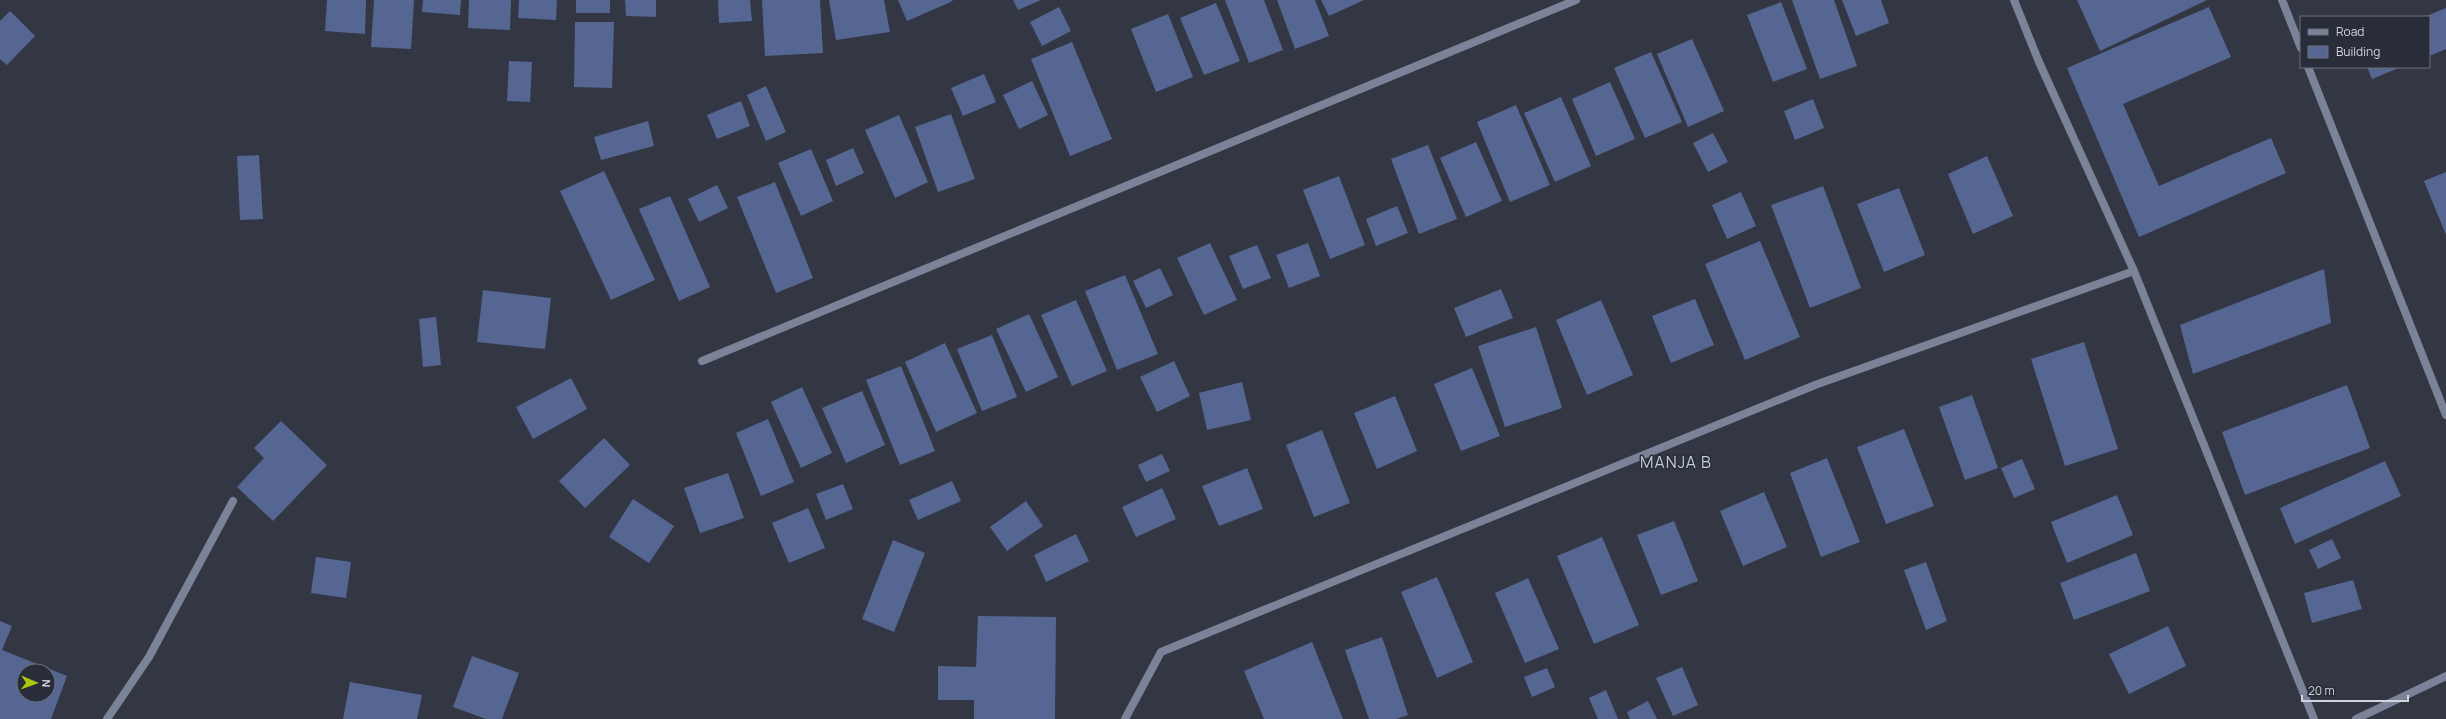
<svg xmlns="http://www.w3.org/2000/svg" width="2446" height="719" font-family="Manrope,sans-serif">
	<style>
		.building { fill: #566692; fill-rule: evenodd }
		.lines { fill: none; stroke-linecap: round; stroke-linejoin: round }
		.minor { stroke: #7b8398; stroke-width: 8 }
		.labels { text-anchor: middle; stroke-width: 3; stroke-linejoin: round; paint-order: stroke }
		.quarter-label { font-size: 16px; letter-spacing: 1px; fill: #c6ccdc; stroke: #282d39 }
	</style>
	<rect width="100%" height="100%" fill="#323743"/>
	<g class="building">
		<path d="M 327,0 L 366,0 L 365,34 L 325,31 Z"/>
		<path d="M 374,0 L 414,0 L 411,49 L 371,47 Z"/>
		<path d="M 423,0 L 461,0 L 460,15 L 422,12 Z"/>
		<path d="M 469,0 L 511,0 L 510,30 L 468,28 Z"/>
		<path d="M 519,0 L 557,0 L 556,20 L 518,18 Z"/>
		<rect x="576" y="0" width="34" height="13"/>
		<path d="M 625,0 L 656,0 L 656,17 L 626,16 Z"/>
		<path d="M 718,0 L 750,0 L 752,21 L 719,23 Z"/>
		<path d="M 762,0 L 820,0 L 823,53 L 765,56 Z"/>
		<path d="M 829,0 L 884,0 L 890,32 L 836,40 Z"/>
		<path d="M 898,0 L 952,0 L 953,1 L 907,21 Z"/>
		<path d="M 1013,0 L 1041,0 L 1018,10 Z"/>
		<path d="M 1225,0 L 1264,0 L 1283,50 L 1249,63 Z"/>
		<path d="M 1277,0 L 1315,0 L 1329,36 L 1295,49 Z"/>
		<path d="M 1321,0 L 1364,0 L 1329,16 Z"/>
		<path d="M 1792,0 L 1834,0 L 1857,66 L 1820,79 Z"/>
		<path d="M 1842,0 L 1881,0 L 1889,23 L 1856,36 Z"/>
		<path d="M 2077,0 L 2207,0 L 2100,51 Z"/>
		<path d="M 1781,2 L 1807,69 L 1773,82 L 1747,15 Z"/>
		<path d="M 1216,3 L 1240,61 L 1204,75 L 1180,18 Z"/>
		<path d="M 1059,7 L 1071,31 L 1042,46 L 1030,22 Z"/>
		<path d="M 2209,7 L 2231,57 L 2123,104 L 2159,186 L 2271,138 L 2286,173 L 2139,237 L 2067,68 Z"/>
		<path d="M 2446,8 L 2446,49 L 2429,56 L 2429,17 L 2424,17 Z"/>
		<path d="M 10,11 L 35,36 L 7,65 L 0,59 L 0,21 Z"/>
		<path d="M 1168,14 L 1193,77 L 1156,92 L 1131,29 Z"/>
		<path d="M 575,22 L 614,22 L 612,88 L 574,87 Z"/>
		<path d="M 1692,39 L 1724,111 L 1688,127 L 1657,54 Z"/>
		<path d="M 1072,42 L 1112,139 L 1070,156 L 1031,59 Z"/>
		<path d="M 1651,52 L 1682,122 L 1645,138 L 1614,68 Z"/>
		<path d="M 509,61 L 532,62 L 530,102 L 507,101 Z"/>
		<path d="M 2367,67 L 2401,67 L 2372,79 Z"/>
		<path d="M 984,74 L 996,102 L 963,116 L 951,88 Z"/>
		<path d="M 1032,81 L 1048,115 L 1019,129 L 1003,95 Z"/>
		<path d="M 1610,82 L 1635,139 L 1596,156 L 1572,99 Z"/>
		<path d="M 766,86 L 786,132 L 766,141 L 747,95 Z"/>
		<path d="M 1561,97 L 1591,166 L 1555,182 L 1524,113 Z"/>
		<path d="M 1813,99 L 1824,128 L 1795,140 L 1784,111 Z"/>
		<path d="M 741,101 L 750,126 L 717,139 L 707,115 Z"/>
		<path d="M 1516,105 L 1550,185 L 1510,202 L 1477,122 Z"/>
		<path d="M 951,114 L 975,179 L 938,192 L 915,127 Z"/>
		<path d="M 899,115 L 928,182 L 895,198 L 865,130 Z"/>
		<path d="M 648,121 L 654,146 L 601,160 L 594,137 Z"/>
		<path d="M 1713,133 L 1728,162 L 1708,172 L 1693,143 Z"/>
		<path d="M 1476,142 L 1502,201 L 1466,217 L 1440,158 Z"/>
		<path d="M 1428,145 L 1457,219 L 1419,234 L 1391,159 Z"/>
		<path d="M 853,148 L 864,173 L 836,186 L 826,160 Z"/>
		<path d="M 811,149 L 833,201 L 801,216 L 778,163 Z"/>
		<path d="M 259,155 L 263,219 L 240,220 L 237,156 Z"/>
		<path d="M 1987,156 L 2013,216 L 1973,234 L 1948,174 Z"/>
		<path d="M 604,171 L 655,280 L 611,300 L 560,191 Z"/>
		<path d="M 2446,172 L 2446,235 L 2424,181 Z"/>
		<path d="M 1339,176 L 1365,245 L 1330,259 L 1303,190 Z"/>
		<path d="M 775,182 L 813,278 L 776,293 L 737,197 Z"/>
		<path d="M 717,185 L 728,208 L 699,222 L 688,199 Z"/>
		<path d="M 1823,186 L 1861,288 L 1810,308 L 1771,205 Z"/>
		<path d="M 1899,188 L 1925,255 L 1884,272 L 1857,204 Z"/>
		<path d="M 1741,192 L 1756,226 L 1727,239 L 1712,205 Z"/>
		<path d="M 670,196 L 710,287 L 679,301 L 639,209 Z"/>
		<path d="M 1397,206 L 1408,233 L 1376,246 L 1366,219 Z"/>
		<path d="M 1760,241 L 1800,337 L 1745,360 L 1705,264 Z"/>
		<path d="M 1210,243 L 1237,300 L 1204,315 L 1177,258 Z"/>
		<path d="M 1308,243 L 1320,276 L 1289,288 L 1276,255 Z"/>
		<path d="M 1257,245 L 1271,278 L 1243,289 L 1229,256 Z"/>
		<path d="M 1160,268 L 1173,295 L 1146,308 L 1133,281 Z"/>
		<path d="M 2324,269 L 2331,323 L 2193,374 L 2180,325 Z"/>
		<path d="M 1125,275 L 1158,354 L 1117,370 L 1085,291 Z"/>
		<path d="M 1501,289 L 1513,318 L 1466,337 L 1454,308 Z"/>
		<path d="M 483,290 L 551,298 L 545,349 L 477,342 Z"/>
		<path d="M 1695,299 L 1714,345 L 1671,363 L 1652,316 Z"/>
		<path d="M 1076,300 L 1107,371 L 1072,386 L 1041,315 Z"/>
		<path d="M 1601,300 L 1633,375 L 1587,395 L 1556,320 Z"/>
		<path d="M 1029,314 L 1058,377 L 1026,392 L 996,329 Z"/>
		<path d="M 436,317 L 441,365 L 423,367 L 419,319 Z"/>
		<path d="M 1536,327 L 1562,408 L 1505,427 L 1478,346 Z"/>
		<path d="M 992,335 L 1017,397 L 982,411 L 957,349 Z"/>
		<path d="M 2084,342 L 2118,449 L 2065,466 L 2031,359 Z"/>
		<path d="M 945,343 L 977,413 L 936,432 L 905,362 Z"/>
		<path d="M 1174,361 L 1190,396 L 1157,412 L 1140,377 Z"/>
		<path d="M 901,366 L 935,451 L 900,465 L 866,380 Z"/>
		<path d="M 1472,368 L 1500,436 L 1461,451 L 1434,384 Z"/>
		<path d="M 571,378 L 587,409 L 533,439 L 516,407 Z"/>
		<path d="M 1242,382 L 1251,420 L 1207,430 L 1199,393 Z"/>
		<path d="M 2347,385 L 2370,448 L 2245,495 L 2222,432 Z"/>
		<path d="M 802,387 L 832,453 L 801,468 L 771,402 Z"/>
		<path d="M 862,391 L 885,445 L 846,463 L 822,408 Z"/>
		<path d="M 1972,395 L 1998,468 L 1965,480 L 1939,407 Z"/>
		<path d="M 1395,396 L 1417,451 L 1377,469 L 1354,413 Z"/>
		<path d="M 768,419 L 794,482 L 761,496 L 736,433 Z"/>
		<path d="M 281,421 L 327,465 L 273,521 L 237,487 L 264,458 L 254,448 Z"/>
		<path d="M 1904,429 L 1934,506 L 1886,524 L 1857,447 Z"/>
		<path d="M 1322,430 L 1350,503 L 1314,517 L 1286,445 Z"/>
		<path d="M 604,438 L 630,465 L 585,508 L 559,481 Z"/>
		<path d="M 1162,454 L 1170,471 L 1146,482 L 1138,465 Z"/>
		<path d="M 1827,458 L 1860,542 L 1821,557 L 1790,473 Z"/>
		<path d="M 2022,459 L 2035,489 L 2014,498 L 2001,468 Z"/>
		<path d="M 2385,461 L 2401,496 L 2295,544 L 2280,508 Z"/>
		<path d="M 1247,468 L 1263,509 L 1219,526 L 1202,486 Z"/>
		<path d="M 728,473 L 744,518 L 700,533 L 684,488 Z"/>
		<path d="M 952,481 L 961,501 L 918,520 L 909,500 Z"/>
		<path d="M 843,484 L 853,509 L 826,520 L 816,494 Z"/>
		<path d="M 1162,488 L 1176,519 L 1136,537 L 1122,507 Z"/>
		<path d="M 1764,492 L 1787,547 L 1743,566 L 1720,511 Z"/>
		<path d="M 2117,495 L 2133,535 L 2067,563 L 2051,522 Z"/>
		<path d="M 633,499 L 674,526 L 649,563 L 609,537 Z"/>
		<path d="M 1026,501 L 1043,526 L 1007,551 L 990,527 Z"/>
		<path d="M 808,508 L 825,548 L 789,563 L 772,523 Z"/>
		<path d="M 1674,521 L 1698,581 L 1661,595 L 1637,535 Z"/>
		<path d="M 1076,534 L 1089,561 L 1046,582 L 1034,555 Z"/>
		<path d="M 1602,537 L 1639,625 L 1594,644 L 1557,556 Z"/>
		<path d="M 2332,539 L 2341,558 L 2318,569 L 2309,550 Z"/>
		<path d="M 893,540 L 925,553 L 894,632 L 862,619 Z"/>
		<path d="M 2136,553 L 2150,591 L 2074,620 L 2060,583 Z"/>
		<path d="M 316,557 L 351,562 L 346,598 L 311,593 Z"/>
		<path d="M 1926,562 L 1947,621 L 1926,630 L 1904,570 Z"/>
		<path d="M 1437,577 L 1473,662 L 1437,678 L 1401,592 Z"/>
		<path d="M 1528,578 L 1559,649 L 1525,663 L 1495,593 Z"/>
		<path d="M 2353,580 L 2362,609 L 2312,623 L 2304,593 Z"/>
		<path d="M 978,616 L 1056,617 L 1055,719 L 974,719 L 974,700 L 938,700 L 938,666 L 976,667 Z"/>
		<path d="M 0,621 L 12,626 L 2,650 L 67,676 L 51,719 L 0,719 ZM 24,671 L 48,671 L 48,695 L 24,695 Z"/>
		<path d="M 2168,626 L 2186,666 L 2129,694 L 2109,654 Z"/>
		<path d="M 1382,637 L 1408,715 L 1396,719 L 1369,719 L 1345,650 Z"/>
		<path d="M 1312,642 L 1343,719 L 1264,719 L 1244,671 Z"/>
		<path d="M 472,656 L 519,673 L 502,719 L 486,719 L 453,707 Z"/>
		<path d="M 1682,667 L 1698,705 L 1673,716 L 1656,678 Z"/>
		<path d="M 1547,668 L 1555,687 L 1532,697 L 1524,677 Z"/>
		<path d="M 350,682 L 422,695 L 417,719 L 343,719 Z"/>
		<path d="M 1606,690 L 1618,719 L 1598,719 L 1589,698 Z"/>
		<path d="M 1648,701 L 1657,719 L 1630,719 L 1627,712 Z"/>
	</g>
	<g class="lines">
		<g class="minor">
			<path d="M 2014,0 L 2039,62 L 2134,271 L 2314,719"/>
			<path d="M 2282,0 L 2301,48"/>
			<path d="M 2308,67 L 2446,415"/>
			<path d="M 702,361 L 1576,0"/>
			<path d="M 107,719 L 149,657 L 233,501"/>
			<path d="M 1125,719 L 1161,652 L 1815,385 L 2134,271"/>
			<path d="M 2356,719 L 2446,676"/>
		</g>
	</g>
	<g class="labels">
		<g class="quarter-label">
			<text x="1676" y="468">MANJA B</text>
		</g>
	</g>
	<rect x="2300" y="16" width="130" height="52" fill="#282d39" stroke="#6c707b"/>
	<rect x="2308" y="29" width="20" height="6" fill="#7b8398" stroke="#6c707b"/>
	<text x="2336" y="36" font-size="12" fill="#d2d5de">Road</text>
	<rect x="2308" y="46" width="20" height="12" fill="#566692" stroke="#6c707b"/>
	<text x="2336" y="56" font-size="12" fill="#d2d5de">Building</text>
	<g transform="translate(36 683) rotate(92)"><circle r="19" fill="#282d39" stroke="#6c707b"/>
	<path d="M0-3L7 15L0 10L-7 15Z" fill="#adc60f"/>
	<text y="-6" font-size="11" font-weight="bold" text-anchor="middle" fill="#d2d5de">N</text>
	</g>
	<path d="M2302 695v6h106v-6" fill="none" stroke="#d2d5de" stroke-width="2"/>
	<text x="2308" y="695" font-size="12" fill="#d2d5de" stroke="#282d39" stroke-width="3" paint-order="stroke">20 m</text>
</svg>
